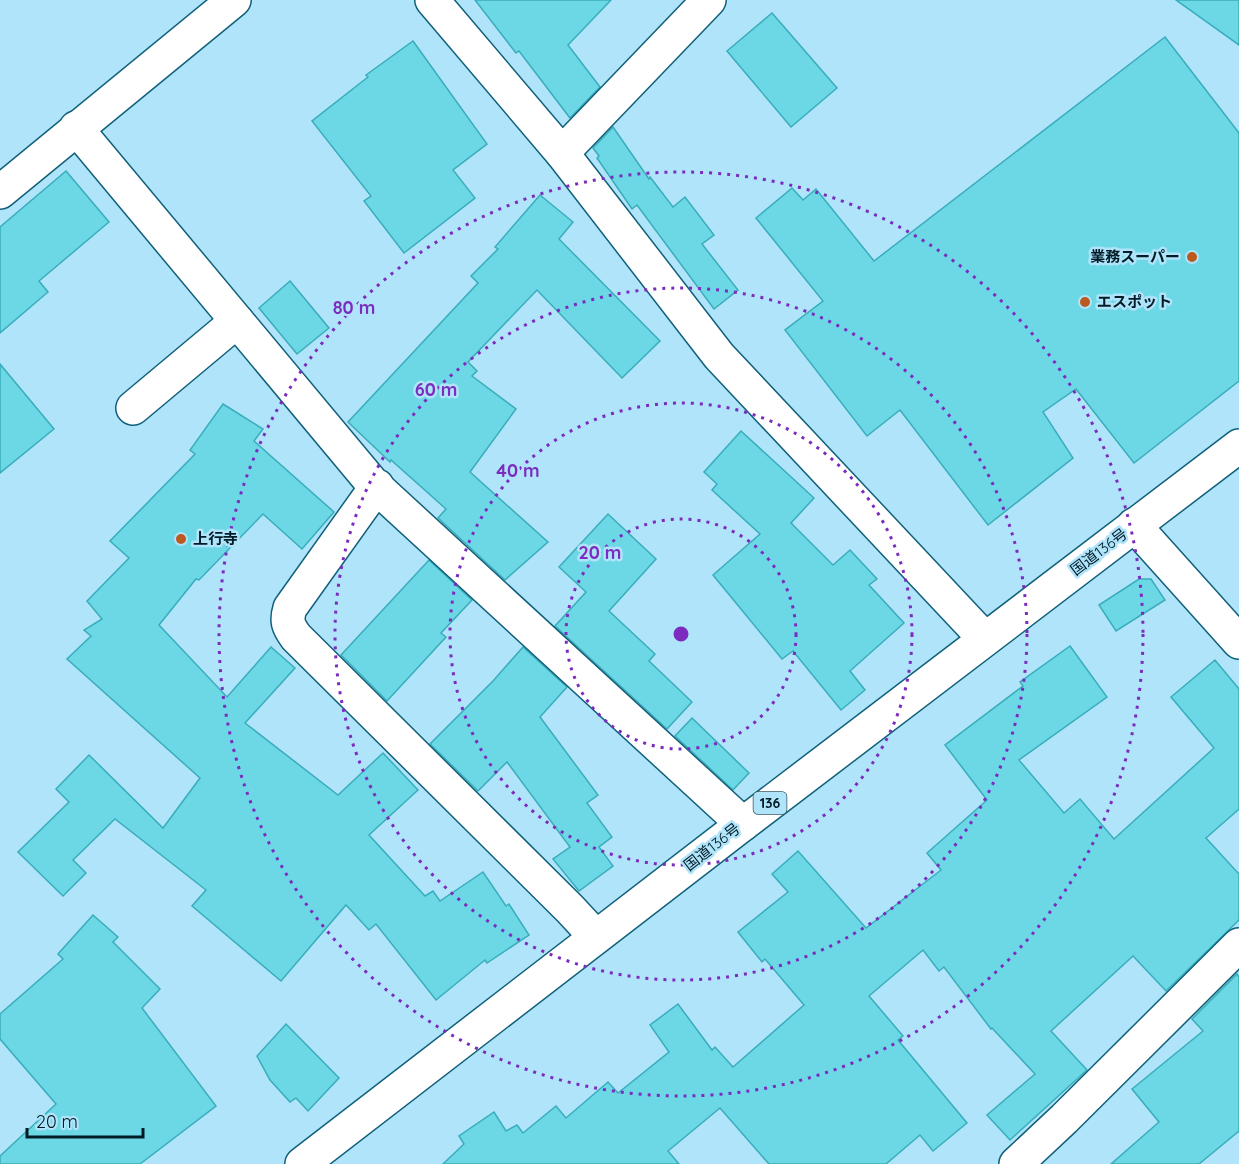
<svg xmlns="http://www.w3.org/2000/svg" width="1239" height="1164" font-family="Quicksand,'Noto Sans JP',sans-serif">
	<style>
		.building { fill: #6cd7e5; stroke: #39adbb; stroke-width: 1.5 }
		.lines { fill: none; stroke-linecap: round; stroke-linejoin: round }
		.street-casing { stroke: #11607a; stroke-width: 36 }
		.highway-casing { stroke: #11607a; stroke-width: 36 }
		.street { stroke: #fff; stroke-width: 33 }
		.highway { stroke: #fff; stroke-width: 33 }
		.ring { fill: none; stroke: #7b2cbf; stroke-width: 3; stroke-dasharray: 3 6 }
		.poi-dot { fill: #bb591f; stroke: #b0e4fa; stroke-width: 2 }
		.labels { text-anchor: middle; stroke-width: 5; stroke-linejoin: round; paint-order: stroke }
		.shield { fill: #b0e4fa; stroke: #355866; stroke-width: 1.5 }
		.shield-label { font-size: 14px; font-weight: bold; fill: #001c27 }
		.poi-label { font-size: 15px; font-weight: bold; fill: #001c27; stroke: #b0e4fa; text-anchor: start }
		.street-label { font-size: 15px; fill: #001c27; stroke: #b0e4fa }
		.centre { fill: #7b2cbf; stroke: #b0e4fa; stroke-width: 3 }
		.ring-label { font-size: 18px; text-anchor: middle; font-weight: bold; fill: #7b2cbf; stroke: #b0e4fa; stroke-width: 5; stroke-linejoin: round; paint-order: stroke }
	</style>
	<rect width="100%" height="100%" fill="#b0e4fa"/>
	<g class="building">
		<path d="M 475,0 L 611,0 L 568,45 L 600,87 L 570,118 L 519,51 L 516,53 Z"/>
		<path d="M 1176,0 L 1239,0 L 1239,45 Z"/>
		<path d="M 772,13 L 837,88 L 791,127 L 727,51 Z"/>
		<path d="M 1165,37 L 1239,133 L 1239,381 L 1134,463 L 1076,389 L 1043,412 L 1073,458 L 988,525 L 900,410 L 867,436 L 785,330 L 823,301 L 756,218 L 792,188 L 803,200 L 816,189 L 874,261 Z"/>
		<path d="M 413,41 L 487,144 L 453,170 L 475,198 L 404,253 L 364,201 L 371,196 L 312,121 L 368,77 L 366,75 Z"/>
		<path d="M 613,127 L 649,179 L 650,177 L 673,207 L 685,197 L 714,235 L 702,244 L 738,290 L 714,309 L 637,205 L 632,209 L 597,158 L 599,156 L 593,148 Z"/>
		<path d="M 66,171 L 109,222 L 39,281 L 48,292 L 0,333 L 0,227 Z"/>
		<path d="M 540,195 L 573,222 L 559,239 L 660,341 L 622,378 L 537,290 L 468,362 L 477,371 L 472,376 L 516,409 L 470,472 L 548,542 L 505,580 L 438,518 L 446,509 L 391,460 L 390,462 L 348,422 L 478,283 L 471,276 L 498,249 L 495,247 Z"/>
		<path d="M 290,281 L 329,328 L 297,354 L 259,308 Z"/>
		<path d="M 0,364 L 54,429 L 0,473 Z"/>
		<path d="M 223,404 L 263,429 L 254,441 L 334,512 L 302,549 L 263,514 L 199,580 L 196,579 L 159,625 L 227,697 L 271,647 L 295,668 L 245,723 L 338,795 L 383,753 L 418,790 L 369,835 L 425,896 L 433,891 L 440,901 L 483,872 L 506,906 L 509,904 L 529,935 L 487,963 L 485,960 L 436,1000 L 376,924 L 369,930 L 346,905 L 281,981 L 192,906 L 206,890 L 115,819 L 73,860 L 86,873 L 63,896 L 18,852 L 69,802 L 56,789 L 89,755 L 163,828 L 200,778 L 67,659 L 91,636 L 84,630 L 102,619 L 87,601 L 129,558 L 110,541 L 195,454 L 190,450 Z"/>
		<path d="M 741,431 L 814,498 L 791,523 L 833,565 L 850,550 L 877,579 L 869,585 L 904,623 L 850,671 L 865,690 L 841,710 L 793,651 L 782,659 L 713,575 L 760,534 L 712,490 L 717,484 L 704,472 Z"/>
		<path d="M 608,514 L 656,559 L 609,611 L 655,654 L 649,661 L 692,702 L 667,729 L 555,626 L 586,592 L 559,567 Z"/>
		<path d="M 429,560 L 472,600 L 441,633 L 446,637 L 387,701 L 341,655 Z"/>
		<path d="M 1139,579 L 1151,579 L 1165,600 L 1116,631 L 1099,605 Z"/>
		<path d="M 1070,646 L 1107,697 L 1019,760 L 1064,813 L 1080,799 L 1114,839 L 1214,748 L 1171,697 L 1215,660 L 1239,689 L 1239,809 L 1206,838 L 1239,874 L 1239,920 L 1166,991 L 1133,956 L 1051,1031 L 1087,1070 L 1010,1140 L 987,1115 L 1035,1074 L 992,1028 L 991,1029 L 944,967 L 939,971 L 923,950 L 869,996 L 903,1036 L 898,1040 L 967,1123 L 933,1151 L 920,1135 L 886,1164 L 769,1164 L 720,1108 L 668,1151 L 679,1164 L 443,1164 L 464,1144 L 459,1136 L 494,1112 L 506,1131 L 517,1125 L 523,1133 L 556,1106 L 566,1118 L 608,1082 L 618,1093 L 669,1052 L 650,1025 L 678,1004 L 712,1050 L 715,1047 L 733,1067 L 804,1005 L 765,959 L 762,962 L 738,932 L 788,892 L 772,874 L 798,851 L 866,928 L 941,870 L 927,853 L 987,800 L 945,745 L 1023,686 L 1020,682 Z"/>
		<path d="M 523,647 L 567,687 L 540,717 L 598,795 L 587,803 L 612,837 L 599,847 L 613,866 L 579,891 L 553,859 L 570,847 L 507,762 L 478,791 L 430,744 L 493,681 Z"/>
		<path d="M 692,718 L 749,773 L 733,790 L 675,736 Z"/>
		<path d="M 93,915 L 118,937 L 113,942 L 160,989 L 142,1008 L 216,1106 L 140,1164 L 0,1164 L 0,1156 L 56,1104 L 0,1039 L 0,1014 L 63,959 L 58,954 Z"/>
		<path d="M 1237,974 L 1239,977 L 1239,1131 L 1199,1164 L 1111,1164 L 1159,1122 L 1132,1089 L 1203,1031 L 1192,1019 Z"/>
		<path d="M 286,1024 L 339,1078 L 308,1111 L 296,1098 L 290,1102 L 270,1080 L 257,1056 Z"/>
	</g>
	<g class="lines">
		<g class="street-casing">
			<g id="street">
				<path d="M 432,0 L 562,153 L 719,356 L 985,639"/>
				<path d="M 76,128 L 373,484 L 743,824"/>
				<path d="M 562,153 L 709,0"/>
				<path d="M 0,192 L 234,0"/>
				<path d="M 133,408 L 237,321"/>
				<path d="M 377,486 L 290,608 C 286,621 288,626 296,637 L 570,909 L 596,937"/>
				<path d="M 1134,525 L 1239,642"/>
				<path d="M 1016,1164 L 1064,1119 L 1239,945"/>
			</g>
		</g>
		<g class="highway-casing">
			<path id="highway" d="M 302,1164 L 743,824 L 1239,446"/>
		</g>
		<use href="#street" class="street"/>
		<use href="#highway" class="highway"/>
	</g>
	<g class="ring">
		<circle cx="681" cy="634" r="115"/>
		<circle cx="681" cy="634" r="231"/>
		<circle cx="681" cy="634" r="346"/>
		<circle cx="681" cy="634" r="462"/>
	</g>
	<g class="poi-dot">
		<circle cx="1192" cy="257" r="6"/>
		<circle cx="1085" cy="302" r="6"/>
		<circle cx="181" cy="539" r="6"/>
	</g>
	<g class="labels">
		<rect class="shield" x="753.5" y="792" width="33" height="22" rx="4.5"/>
		<g class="shield-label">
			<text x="770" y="808">136</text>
		</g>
		<g class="poi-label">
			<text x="1180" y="262" text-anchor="end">業務スーパー</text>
			<text x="1097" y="307">エスポット</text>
			<text x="193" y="544">上行寺</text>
		</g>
		<g class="street-label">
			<text transform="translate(1099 552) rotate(-37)" y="5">国道136号</text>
			<text transform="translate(712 847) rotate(-38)" y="5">国道136号</text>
		</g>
	</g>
	<circle cx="681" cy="634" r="9" class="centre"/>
	<g class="ring-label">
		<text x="354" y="314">80 m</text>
		<text x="436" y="396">60 m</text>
		<text x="518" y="477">40 m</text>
		<text x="600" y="559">20 m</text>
	</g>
	<path d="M27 1128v9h116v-9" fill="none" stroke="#001c27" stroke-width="3"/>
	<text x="36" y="1128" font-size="18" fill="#001c27" stroke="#b0e4fa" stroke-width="4.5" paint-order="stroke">20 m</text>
</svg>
